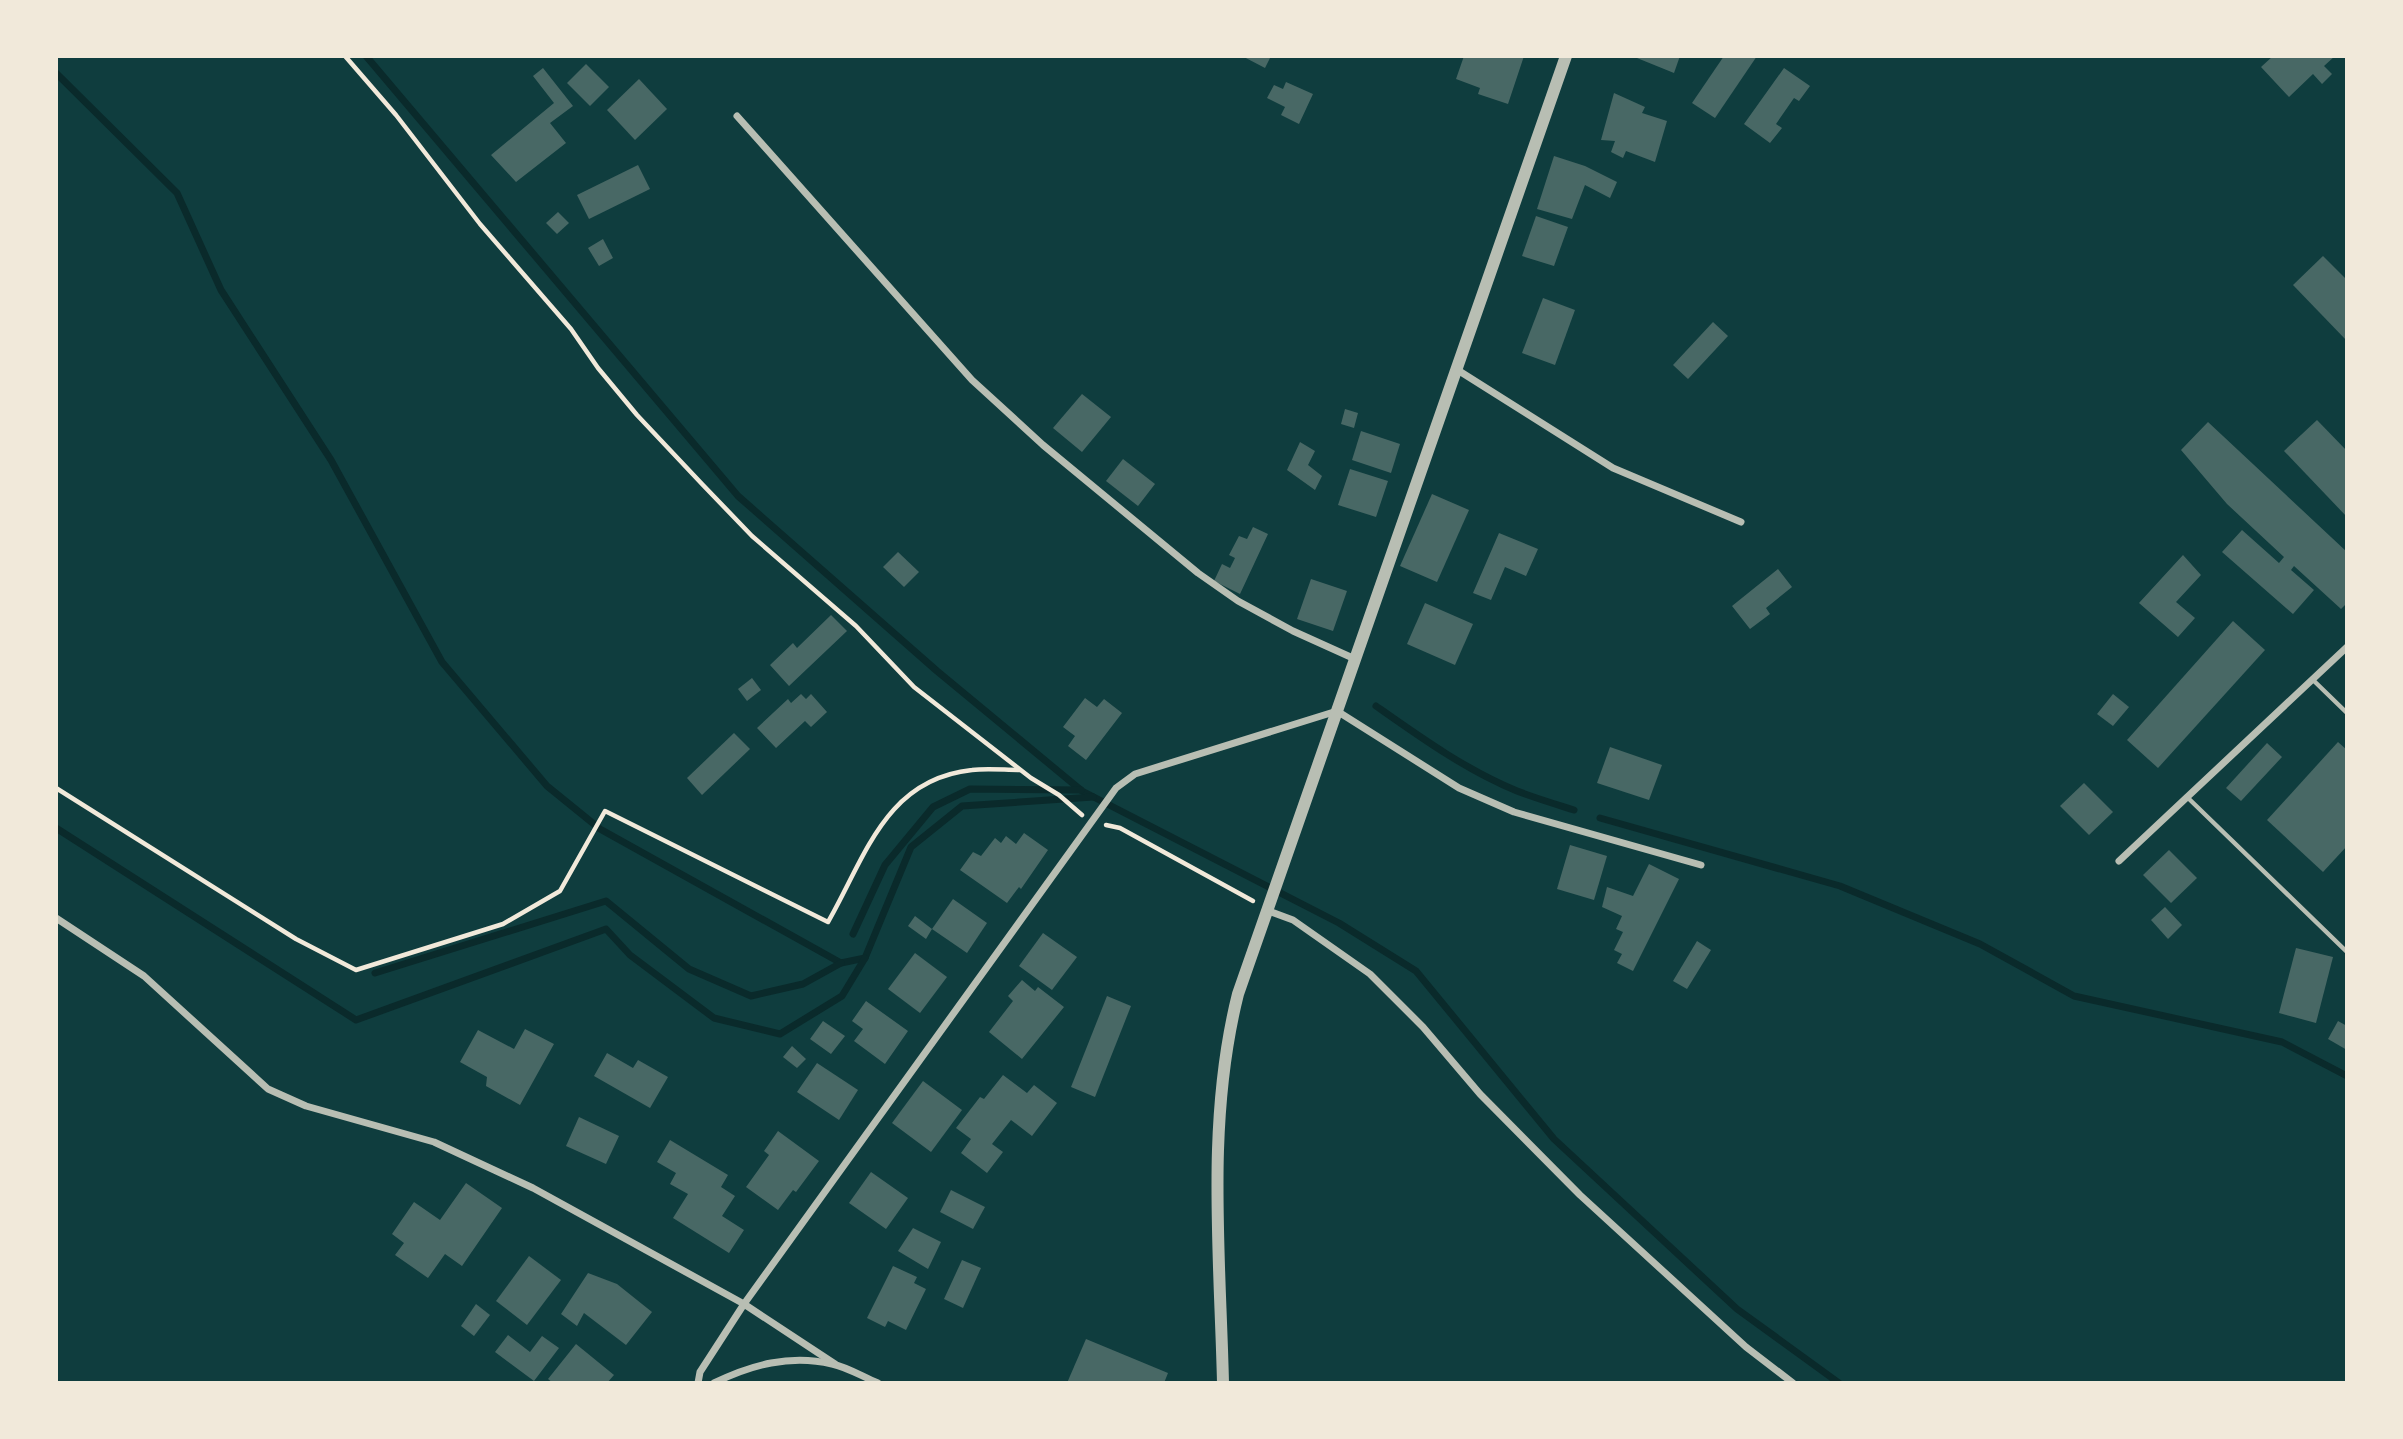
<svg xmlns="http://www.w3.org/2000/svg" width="2403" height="1439" font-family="Jost,sans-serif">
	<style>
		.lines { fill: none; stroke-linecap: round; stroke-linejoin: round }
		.stream { stroke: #0a2a2b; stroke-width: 7 }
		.building { fill: #486865 }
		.path { stroke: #f1e9da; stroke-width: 4.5 }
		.service { stroke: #b8beb3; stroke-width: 4.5 }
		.minor { stroke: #b8beb3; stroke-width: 7 }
		.tertiary { stroke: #b8beb3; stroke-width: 12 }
	</style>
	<rect width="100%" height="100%" fill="#0f3d3e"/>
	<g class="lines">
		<g class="stream">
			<path d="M 366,56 L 738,496 L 937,671 L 1082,791 L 1339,923 L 1416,971 L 1554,1139 L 1737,1309 L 1839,1383"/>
			<path d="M 56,73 L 177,193 L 221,290 L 331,460 L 442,662 L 547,786 L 600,829 L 841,963 L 865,958 L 911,847 L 962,806 L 1093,797"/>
			<path d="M 1376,706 C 1420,737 1466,770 1517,791 C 1535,798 1555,804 1574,810"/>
			<path d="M 1600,818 L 1840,886 L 1980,944 L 2074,996 L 2282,1042 L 2347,1076"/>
			<path d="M 56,828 L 356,1020 L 606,929 L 630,955 L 714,1018 L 780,1034 L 842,996 L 865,958"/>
			<path d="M 853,934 L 885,865 L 933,807 L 970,789 L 1081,790"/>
			<path d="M 375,973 L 606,901 L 689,969 L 751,996 L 803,984 L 841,963"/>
		</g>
	</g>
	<g class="building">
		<path d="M 1242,56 L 1271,56 L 1265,68 Z"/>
		<path d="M 1464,56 L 1524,56 L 1508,104 L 1478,94 L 1480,88 L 1456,79 Z"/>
		<path d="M 1632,56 L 1680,56 L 1674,73 Z"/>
		<path d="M 1724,56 L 1757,56 L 1715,118 L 1692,103 Z"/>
		<path d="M 2273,56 L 2335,56 L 2324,66 L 2332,74 L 2322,84 L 2313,74 L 2289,97 L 2261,67 Z"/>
		<path d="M 586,64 L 609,87 L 590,106 L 567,83 Z"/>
		<path d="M 543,68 L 573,106 L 550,123 L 566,143 L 516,182 L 491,155 L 554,103 L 533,76 Z"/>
		<path d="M 1784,68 L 1810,86 L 1799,101 L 1794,98 L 1776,124 L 1782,128 L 1770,143 L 1744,124 Z"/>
		<path d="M 639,79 L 667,109 L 635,140 L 607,110 Z"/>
		<path d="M 1286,82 L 1313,94 L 1299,124 L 1281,115 L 1285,107 L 1267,98 L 1274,85 L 1283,89 Z"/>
		<path d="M 1614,93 L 1645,107 L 1642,113 L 1667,121 L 1655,162 L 1626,151 L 1623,158 L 1611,152 L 1615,141 L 1601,140 Z"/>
		<path d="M 1554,156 L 1585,166 L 1617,182 L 1610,198 L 1585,185 L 1572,219 L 1537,209 Z"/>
		<path d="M 638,165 L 650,189 L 589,219 L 577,195 Z"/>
		<path d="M 558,212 L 569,223 L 557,234 L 546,223 Z"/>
		<path d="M 1536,216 L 1568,227 L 1554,266 L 1522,256 Z"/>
		<path d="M 603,239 L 613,258 L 599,266 L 588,248 Z"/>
		<path d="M 2323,256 L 2347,280 L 2347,341 L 2293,285 Z"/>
		<path d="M 1543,298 L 1575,310 L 1555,365 L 1522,353 Z"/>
		<path d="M 1713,322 L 1728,336 L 1688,379 L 1673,365 Z"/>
		<path d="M 1082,394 L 1111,417 L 1082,452 L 1053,428 Z"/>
		<path d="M 1345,409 L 1358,413 L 1354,428 L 1341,424 Z"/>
		<path d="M 2317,420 L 2347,451 L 2347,517 L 2284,451 Z"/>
		<path d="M 2208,422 L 2347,552 L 2347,603 L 2341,609 L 2294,566 L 2291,570 L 2314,590 L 2293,614 L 2222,552 L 2242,530 L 2279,563 L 2284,557 L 2227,504 L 2181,450 Z"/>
		<path d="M 1361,431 L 1400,444 L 1391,473 L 1352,460 Z"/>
		<path d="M 1300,442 L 1315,451 L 1308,465 L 1322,476 L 1315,490 L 1287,470 Z"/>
		<path d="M 1123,459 L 1155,484 L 1138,506 L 1106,481 Z"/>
		<path d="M 1350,469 L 1388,481 L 1376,517 L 1338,505 Z"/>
		<path d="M 1432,494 L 1469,510 L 1437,582 L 1400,566 Z"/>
		<path d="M 1253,527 L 1268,534 L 1240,594 L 1214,581 L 1222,564 L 1230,568 L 1235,558 L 1229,555 L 1239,536 L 1247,539 Z"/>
		<path d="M 1499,533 L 1538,549 L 1526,576 L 1505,567 L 1491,600 L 1473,593 Z"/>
		<path d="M 898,552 L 919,572 L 904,587 L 883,567 Z"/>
		<path d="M 2183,555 L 2201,575 L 2176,602 L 2195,618 L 2178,637 L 2139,603 Z"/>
		<path d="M 1778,569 L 1792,587 L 1766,608 L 1770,614 L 1750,629 L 1732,606 Z"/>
		<path d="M 1311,579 L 1347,591 L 1333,631 L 1297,619 Z"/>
		<path d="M 1425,603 L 1473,624 L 1455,665 L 1407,644 Z"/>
		<path d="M 831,615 L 847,631 L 789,686 L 770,665 L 793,643 L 797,648 Z"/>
		<path d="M 2233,621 L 2265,650 L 2158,768 L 2127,740 Z"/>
		<path d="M 752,678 L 761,690 L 747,701 L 738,689 Z"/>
		<path d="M 801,694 L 806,699 L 811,694 L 827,712 L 811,727 L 805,721 L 776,748 L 757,728 L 788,699 L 791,703 Z"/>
		<path d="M 2113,694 L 2129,707 L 2113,726 L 2097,714 Z"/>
		<path d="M 1085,698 L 1097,707 L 1104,699 L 1122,713 L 1086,760 L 1068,746 L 1075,736 L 1063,727 Z"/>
		<path d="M 734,733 L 750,749 L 702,795 L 687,778 Z"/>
		<path d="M 2338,742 L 2347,750 L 2347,846 L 2323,872 L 2267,820 Z"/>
		<path d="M 2267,743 L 2282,757 L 2241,801 L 2226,788 Z"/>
		<path d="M 1610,747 L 1662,765 L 1649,800 L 1597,783 Z"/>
		<path d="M 2084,783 L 2113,812 L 2089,835 L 2060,806 Z"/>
		<path d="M 1024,833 L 1048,850 L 1021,889 L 1019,887 L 1007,903 L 960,870 L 973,852 L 981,856 L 995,838 L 1001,843 L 1006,836 L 1016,844 Z"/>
		<path d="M 1570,845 L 1607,856 L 1594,900 L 1557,889 Z"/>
		<path d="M 2169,850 L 2197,878 L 2171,903 L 2143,875 Z"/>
		<path d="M 1649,864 L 1679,879 L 1633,971 L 1617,963 L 1622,954 L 1614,950 L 1623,932 L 1616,929 L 1622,916 L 1602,907 L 1607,887 L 1633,896 Z"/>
		<path d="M 953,899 L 987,923 L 967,953 L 932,929 Z"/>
		<path d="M 2165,907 L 2182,925 L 2168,939 L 2151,920 Z"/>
		<path d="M 915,916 L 932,929 L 926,939 L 908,926 Z"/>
		<path d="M 1043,933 L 1077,957 L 1052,990 L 1019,966 Z"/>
		<path d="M 1697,941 L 1711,950 L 1687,989 L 1673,981 Z"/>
		<path d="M 2296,948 L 2333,957 L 2316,1023 L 2279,1013 Z"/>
		<path d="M 915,953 L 947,977 L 920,1013 L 888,989 Z"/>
		<path d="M 1022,980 L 1035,991 L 1038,987 L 1064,1007 L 1022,1059 L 989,1032 L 1013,1001 L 1008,996 Z"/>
		<path d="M 1107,996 L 1131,1006 L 1095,1097 L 1071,1087 Z"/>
		<path d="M 866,1001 L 908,1031 L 885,1064 L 854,1041 L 863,1029 L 852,1021 Z"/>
		<path d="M 823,1021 L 845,1036 L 831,1054 L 810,1039 Z"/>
		<path d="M 2338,1021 L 2347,1026 L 2347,1050 L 2328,1039 Z"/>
		<path d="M 525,1029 L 554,1044 L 520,1105 L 486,1086 L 487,1077 L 460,1062 L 478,1030 L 514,1049 Z"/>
		<path d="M 792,1046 L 806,1059 L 797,1068 L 783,1057 Z"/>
		<path d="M 607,1053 L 633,1068 L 638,1060 L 668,1077 L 650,1108 L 594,1076 Z"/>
		<path d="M 817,1063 L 858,1090 L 839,1120 L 797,1092 Z"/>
		<path d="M 1003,1075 L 1027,1093 L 1034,1085 L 1057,1103 L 1032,1136 L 1011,1120 L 992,1144 L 1003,1152 L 987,1173 L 961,1153 L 971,1139 L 956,1128 L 980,1097 L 984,1099 Z"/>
		<path d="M 923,1081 L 962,1110 L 931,1152 L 892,1123 Z"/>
		<path d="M 579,1117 L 619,1136 L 606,1164 L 566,1146 Z"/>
		<path d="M 778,1131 L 819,1161 L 796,1192 L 793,1190 L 778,1210 L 746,1187 L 769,1155 L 764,1151 Z"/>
		<path d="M 670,1140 L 728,1175 L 721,1187 L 735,1196 L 722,1216 L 744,1230 L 729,1253 L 673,1218 L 688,1194 L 670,1184 L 676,1173 L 657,1162 Z"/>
		<path d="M 871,1172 L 908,1198 L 886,1229 L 849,1203 Z"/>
		<path d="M 466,1183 L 502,1208 L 462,1266 L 445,1254 L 428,1278 L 395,1255 L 404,1243 L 392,1234 L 414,1202 L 440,1220 Z"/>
		<path d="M 951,1190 L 985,1207 L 973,1229 L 940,1212 Z"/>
		<path d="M 913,1228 L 941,1242 L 928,1269 L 898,1251 Z"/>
		<path d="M 529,1256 L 561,1280 L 527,1325 L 496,1301 Z"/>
		<path d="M 962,1260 L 981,1268 L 963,1308 L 944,1299 Z"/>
		<path d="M 893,1266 L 917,1277 L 914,1283 L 926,1289 L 906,1330 L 888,1321 L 885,1327 L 867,1318 Z"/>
		<path d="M 588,1273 L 617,1284 L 652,1312 L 626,1345 L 584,1313 L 577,1326 L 561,1314 Z"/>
		<path d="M 476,1304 L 490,1315 L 474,1336 L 461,1326 Z"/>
		<path d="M 508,1335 L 530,1352 L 542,1336 L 559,1348 L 534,1381 L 495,1352 Z"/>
		<path d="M 1086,1339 L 1168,1373 L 1164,1383 L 1067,1383 Z"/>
		<path d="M 576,1344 L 614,1375 L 607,1383 L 553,1383 L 548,1379 Z"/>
	</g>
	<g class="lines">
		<g class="path">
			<path d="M 345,56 L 396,115 L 480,224 L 571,329 L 598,368 L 637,415 L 702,484 L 752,536 L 856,626 L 914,687 L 1031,778 L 1059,795 L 1082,815"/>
			<path d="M 56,788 L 296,939 L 356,970 L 503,924 L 560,891 L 605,811 L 828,922 C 865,858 885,779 972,770 C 987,768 1005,770 1020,770"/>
			<path d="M 1106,825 L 1120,828 L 1253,901"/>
		</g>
		<g class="service">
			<path d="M 2313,680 L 2347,713"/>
			<path d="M 2187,797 L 2347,952"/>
		</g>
		<g class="minor">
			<path d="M 737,116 L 972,380 L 1043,445 L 1198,573 L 1238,601 L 1293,631 L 1355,659"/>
			<path d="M 1456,369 L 1613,468 L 1741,522"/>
			<path d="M 2119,861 L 2347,647"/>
			<path d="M 1266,910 L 1293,920 L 1370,974 L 1423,1027 L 1480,1094 L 1580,1195 L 1746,1347 L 1793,1383"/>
			<path d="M 56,918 L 144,976 L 268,1089 L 306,1106 L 434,1142 L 533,1188 L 744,1304 L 835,1364"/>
			<path d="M 698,1383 L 700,1372 L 744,1304 L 1116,788 L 1135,774 L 1337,711 L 1459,788 L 1514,812 L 1701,865"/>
			<path d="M 714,1383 C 751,1365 790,1354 832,1364 C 847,1367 863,1377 878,1383"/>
		</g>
		<path class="tertiary" d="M 1223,1383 C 1220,1254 1206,1121 1238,994 L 1566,56"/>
	</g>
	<rect width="2403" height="1439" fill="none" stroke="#f1e9da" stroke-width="116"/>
</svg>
